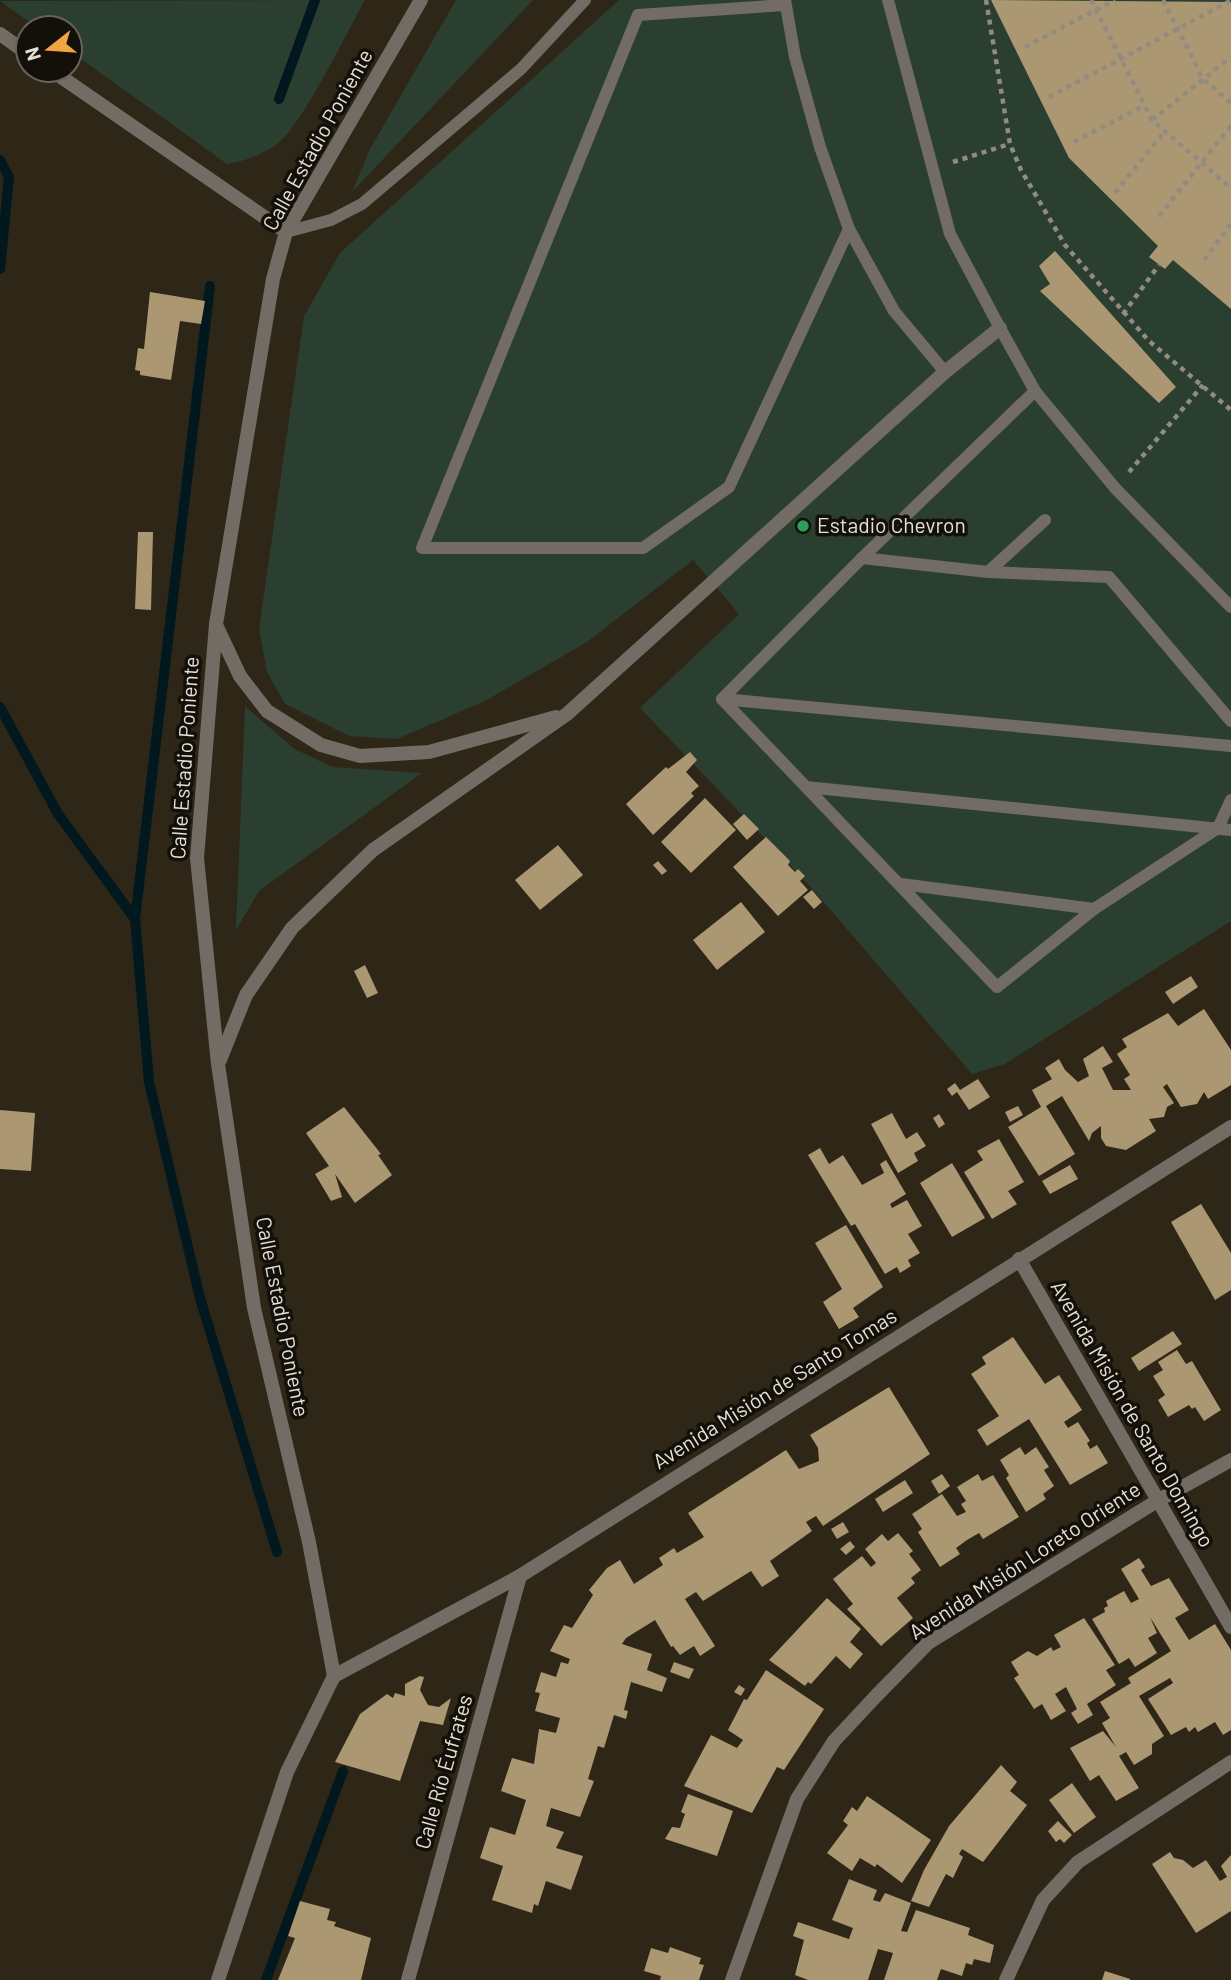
<svg xmlns="http://www.w3.org/2000/svg" width="1231" height="1980" font-family="Barlow,sans-serif">
	<style>
		.green { fill: #2b3f30 }
		.lines { fill: none; stroke-linecap: round; stroke-linejoin: round }
		.stream { stroke: #01181f; stroke-width: 10 }
		.building { fill: #ab9872 }
		.path { stroke: #928b7f; stroke-width: 4.5; stroke-dasharray: 5 5; stroke-linecap: butt }
		.service { stroke: #726c65; stroke-width: 12 }
		.minor { stroke: #726c65; stroke-width: 14 }
		.tertiary { stroke: #726c65; stroke-width: 14 }
		.leisure-dot { fill: #2e9e5b; stroke: #131009; stroke-width: 2.5 }
		.labels { text-anchor: middle; stroke-width: 7; stroke-linejoin: round; paint-order: stroke }
		.street-label { font-size: 21px; fill: #e5e0d7; stroke: #131009 }
		.poi-label { font-size: 21px; fill: #e5e0d7; stroke: #131009; text-anchor: start }
	</style>
	<rect width="100%" height="100%" fill="#2e2617"/>
	<g class="green">
		<path d="M 365,0 C 348,30 301,128 277,144 C 262,155 245,161 227,164 L 70,51 L 70,28 L 38,28 L 0,1 Z"/>
		<path d="M 456,0 L 533,0 L 352,192 L 370,149 Z"/>
		<path d="M 619,0 L 1231,0 L 1231,921 L 1005,1064 L 972,1074 L 808,884 L 640,708 L 739,614 L 693,560 L 587,642 L 485,701 L 397,739 L 349,736 L 285,704 L 267,672 L 259,629 L 304,316 L 340,253 Z"/>
		<path d="M 245,706 L 293,748 L 332,767 L 422,773 L 259,891 L 236,930 Z"/>
	</g>
	<g class="lines">
		<g class="stream">
			<path d="M 279,99 L 315,0"/>
			<path d="M 0,160 L 9,177 L 0,269"/>
			<path d="M 0,707 L 58,814 L 135,919 L 149,1082 L 200,1298 L 277,1552"/>
			<path d="M 135,919 L 210,286"/>
			<path d="M 266,1980 L 343,1771"/>
		</g>
	</g>
	<g class="building">
		<path d="M 991,0 L 1231,2 L 1231,309 L 1173,260 L 1165,269 L 1149,257 L 1158,246 L 1069,158 Z"/>
		<path d="M 1055,251 L 1176,387 L 1159,403 L 1040,291 L 1050,284 L 1039,266 Z"/>
		<path d="M 150,292 L 205,301 L 201,324 L 180,321 L 171,380 L 140,375 L 140,371 L 135,370 L 138,348 L 144,349 Z"/>
		<path d="M 138,532 L 153,532 L 151,610 L 135,609 Z"/>
		<path d="M 690,752 L 697,760 L 686,772 L 699,786 L 691,793 L 694,796 L 653,835 L 626,804 L 666,767 L 668,769 Z"/>
		<path d="M 705,798 L 736,830 L 691,873 L 661,842 Z"/>
		<path d="M 744,814 L 759,829 L 747,840 L 733,824 Z"/>
		<path d="M 766,837 L 790,861 L 788,865 L 795,872 L 798,869 L 805,876 L 800,881 L 808,890 L 778,916 L 733,867 Z"/>
		<path d="M 558,845 L 583,875 L 540,910 L 515,880 Z"/>
		<path d="M 658,861 L 667,871 L 662,875 L 653,865 Z"/>
		<path d="M 812,890 L 822,902 L 814,909 L 803,897 Z"/>
		<path d="M 741,902 L 765,932 L 717,970 L 693,940 Z"/>
		<path d="M 365,965 L 378,993 L 367,998 L 354,971 Z"/>
		<path d="M 1191,976 L 1198,987 L 1173,1004 L 1165,992 Z"/>
		<path d="M 1204,1009 L 1231,1050 L 1231,1085 L 1208,1099 L 1204,1092 L 1197,1104 L 1181,1107 L 1167,1084 L 1163,1087 L 1174,1103 L 1167,1107 L 1164,1117 L 1149,1119 L 1156,1131 L 1126,1150 L 1106,1146 L 1101,1138 L 1101,1126 L 1092,1133 L 1089,1141 L 1062,1096 L 1046,1106 L 1075,1154 L 1039,1176 L 1008,1127 L 1041,1107 L 1032,1090 L 1052,1079 L 1045,1068 L 1059,1059 L 1065,1070 L 1078,1082 L 1089,1076 L 1083,1059 L 1103,1046 L 1113,1062 L 1102,1068 L 1113,1090 L 1131,1090 L 1124,1079 L 1130,1075 L 1117,1054 L 1127,1047 L 1122,1039 L 1168,1013 L 1178,1026 Z"/>
		<path d="M 978,1079 L 990,1097 L 969,1110 L 957,1092 L 952,1096 L 947,1089 L 955,1083 L 960,1090 Z"/>
		<path d="M 1018,1106 L 1023,1115 L 1010,1122 L 1005,1112 Z"/>
		<path d="M 344,1107 L 381,1154 L 378,1155 L 392,1175 L 355,1203 L 335,1174 L 342,1197 L 331,1201 L 315,1174 L 329,1166 L 306,1133 Z"/>
		<path d="M 0,1110 L 35,1113 L 31,1171 L 0,1169 Z"/>
		<path d="M 892,1113 L 906,1139 L 917,1132 L 926,1146 L 914,1153 L 918,1161 L 898,1173 L 871,1124 Z"/>
		<path d="M 939,1114 L 945,1124 L 939,1128 L 933,1118 Z"/>
		<path d="M 999,1139 L 1024,1182 L 1008,1191 L 1017,1204 L 992,1219 L 964,1172 L 983,1160 L 977,1151 Z"/>
		<path d="M 820,1148 L 829,1164 L 843,1155 L 862,1185 L 884,1173 L 880,1164 L 886,1160 L 906,1194 L 890,1204 L 892,1208 L 907,1200 L 922,1226 L 908,1234 L 920,1253 L 908,1260 L 911,1266 L 900,1273 L 897,1267 L 885,1274 L 855,1224 L 851,1226 L 808,1155 Z"/>
		<path d="M 952,1163 L 985,1218 L 952,1237 L 920,1183 Z"/>
		<path d="M 1070,1165 L 1078,1179 L 1050,1194 L 1042,1181 Z"/>
		<path d="M 1201,1204 L 1231,1253 L 1231,1290 L 1215,1300 L 1171,1222 Z"/>
		<path d="M 846,1225 L 883,1287 L 853,1308 L 859,1317 L 839,1329 L 823,1302 L 842,1289 L 815,1243 Z"/>
		<path d="M 1173,1331 L 1182,1344 L 1139,1371 L 1131,1358 Z"/>
		<path d="M 1013,1337 L 1045,1384 L 1059,1375 L 1082,1410 L 1064,1422 L 1068,1428 L 1078,1422 L 1090,1441 L 1087,1443 L 1090,1449 L 1097,1445 L 1108,1463 L 1070,1485 L 1029,1419 L 987,1446 L 977,1430 L 999,1416 L 971,1374 L 986,1364 L 982,1357 Z"/>
		<path d="M 1177,1350 L 1186,1364 L 1192,1361 L 1221,1410 L 1204,1421 L 1195,1407 L 1192,1409 L 1189,1405 L 1168,1417 L 1158,1400 L 1165,1395 L 1153,1376 L 1163,1370 L 1158,1362 Z"/>
		<path d="M 889,1387 L 930,1454 L 823,1526 L 816,1516 L 806,1522 L 812,1531 L 770,1561 L 779,1576 L 762,1587 L 751,1571 L 703,1601 L 696,1592 L 685,1599 L 715,1646 L 700,1656 L 694,1646 L 680,1655 L 673,1646 L 671,1647 L 655,1620 L 626,1638 L 622,1644 L 652,1654 L 647,1670 L 667,1678 L 662,1692 L 631,1682 L 624,1710 L 628,1711 L 626,1719 L 614,1715 L 604,1748 L 598,1746 L 588,1779 L 594,1781 L 580,1817 L 551,1808 L 546,1826 L 564,1832 L 556,1848 L 583,1856 L 571,1890 L 546,1881 L 538,1906 L 534,1904 L 532,1913 L 492,1900 L 503,1866 L 480,1858 L 490,1827 L 515,1835 L 526,1800 L 501,1791 L 512,1758 L 534,1764 L 539,1729 L 556,1733 L 560,1718 L 535,1711 L 540,1693 L 535,1692 L 541,1672 L 556,1677 L 561,1662 L 568,1664 L 570,1659 L 550,1651 L 564,1625 L 572,1628 L 593,1595 L 589,1590 L 607,1568 L 620,1560 L 634,1584 L 663,1565 L 659,1558 L 674,1548 L 677,1553 L 704,1537 L 688,1513 L 786,1450 L 799,1469 L 819,1461 L 818,1448 L 810,1435 Z"/>
		<path d="M 1020,1447 L 1025,1455 L 1036,1447 L 1049,1467 L 1044,1470 L 1054,1486 L 1043,1494 L 1046,1499 L 1026,1512 L 1006,1478 L 1009,1475 L 1000,1460 Z"/>
		<path d="M 942,1474 L 950,1486 L 939,1494 L 931,1481 Z"/>
		<path d="M 978,1474 L 982,1481 L 993,1475 L 1019,1517 L 983,1539 L 979,1533 L 967,1540 L 956,1548 L 960,1554 L 940,1567 L 918,1532 L 922,1529 L 912,1514 L 942,1494 L 957,1516 L 966,1512 L 961,1504 L 966,1501 L 957,1487 Z"/>
		<path d="M 905,1480 L 913,1493 L 883,1512 L 875,1499 Z"/>
		<path d="M 843,1522 L 849,1532 L 837,1539 L 831,1529 Z"/>
		<path d="M 898,1533 L 913,1551 L 909,1554 L 921,1570 L 911,1578 L 915,1583 L 897,1598 L 913,1618 L 881,1646 L 847,1609 L 853,1604 L 833,1579 L 862,1556 L 871,1567 L 876,1563 L 865,1549 L 882,1534 L 888,1541 Z"/>
		<path d="M 850,1541 L 855,1547 L 846,1555 L 840,1549 Z"/>
		<path d="M 1139,1558 L 1145,1567 L 1141,1570 L 1151,1586 L 1169,1578 L 1189,1610 L 1175,1618 L 1189,1640 L 1215,1624 L 1231,1650 L 1231,1730 L 1223,1735 L 1215,1722 L 1198,1732 L 1195,1727 L 1189,1732 L 1186,1727 L 1171,1735 L 1148,1699 L 1173,1683 L 1170,1678 L 1139,1696 L 1164,1736 L 1152,1744 L 1152,1754 L 1134,1765 L 1126,1752 L 1119,1756 L 1139,1788 L 1116,1801 L 1099,1775 L 1090,1781 L 1070,1748 L 1103,1731 L 1116,1747 L 1102,1723 L 1110,1718 L 1100,1702 L 1131,1683 L 1128,1678 L 1171,1651 L 1150,1617 L 1157,1633 L 1148,1638 L 1157,1653 L 1135,1667 L 1129,1658 L 1119,1664 L 1092,1619 L 1105,1612 L 1104,1608 L 1108,1606 L 1106,1601 L 1124,1591 L 1131,1603 L 1139,1599 L 1121,1569 Z"/>
		<path d="M 827,1598 L 861,1629 L 850,1642 L 863,1654 L 850,1669 L 836,1656 L 811,1684 L 808,1682 L 805,1686 L 769,1660 Z"/>
		<path d="M 1084,1618 L 1115,1665 L 1106,1670 L 1116,1685 L 1087,1704 L 1093,1715 L 1078,1724 L 1071,1713 L 1077,1709 L 1066,1687 L 1055,1694 L 1066,1711 L 1051,1720 L 1042,1704 L 1034,1709 L 1014,1678 L 1019,1675 L 1011,1662 L 1028,1651 L 1037,1656 L 1051,1647 L 1053,1651 L 1061,1647 L 1054,1635 Z"/>
		<path d="M 674,1662 L 694,1669 L 689,1679 L 670,1672 Z"/>
		<path d="M 766,1670 L 824,1709 L 784,1770 L 777,1767 L 752,1813 L 684,1786 L 711,1735 L 737,1748 L 743,1740 L 728,1730 L 744,1699 L 747,1700 Z"/>
		<path d="M 420,1676 L 424,1677 L 420,1690 L 428,1705 L 439,1707 L 451,1698 L 443,1725 L 420,1721 L 400,1781 L 335,1762 L 360,1714 L 387,1694 L 393,1698 L 395,1693 L 405,1696 L 405,1684 Z"/>
		<path d="M 739,1685 L 745,1689 L 741,1696 L 734,1692 Z"/>
		<path d="M 1001,1765 L 1017,1782 L 1010,1791 L 1027,1805 L 983,1862 L 962,1849 L 959,1854 L 963,1857 L 953,1878 L 946,1874 L 929,1907 L 911,1901 L 924,1870 L 949,1826 Z"/>
		<path d="M 1072,1783 L 1096,1817 L 1074,1833 L 1049,1800 Z"/>
		<path d="M 688,1794 L 733,1811 L 717,1856 L 665,1839 L 672,1827 L 680,1828 L 685,1814 L 681,1812 Z"/>
		<path d="M 867,1796 L 931,1840 L 902,1883 L 877,1864 L 875,1867 L 860,1858 L 852,1871 L 827,1853 L 848,1825 L 843,1821 L 852,1807 L 857,1811 Z"/>
		<path d="M 1058,1821 L 1072,1835 L 1064,1843 L 1060,1839 L 1056,1842 L 1048,1831 Z"/>
		<path d="M 1170,1852 L 1174,1858 L 1183,1860 L 1193,1868 L 1206,1860 L 1220,1881 L 1227,1877 L 1221,1866 L 1231,1855 L 1231,1911 L 1196,1933 L 1152,1864 Z"/>
		<path d="M 849,1879 L 877,1890 L 873,1900 L 880,1902 L 885,1893 L 911,1903 L 901,1931 L 907,1932 L 916,1910 L 970,1928 L 968,1935 L 994,1945 L 990,1963 L 974,1959 L 972,1965 L 966,1963 L 962,1976 L 941,1969 L 937,1980 L 884,1980 L 893,1953 L 878,1949 L 868,1980 L 808,1980 L 795,1975 L 804,1940 L 793,1936 L 798,1922 L 849,1939 L 853,1928 L 832,1920 Z"/>
		<path d="M 300,1901 L 330,1909 L 327,1920 L 336,1922 L 334,1926 L 371,1938 L 361,1980 L 278,1980 L 295,1938 L 288,1936 Z"/>
		<path d="M 670,1947 L 701,1958 L 699,1964 L 704,1965 L 699,1980 L 660,1980 L 661,1976 L 644,1971 L 651,1948 L 668,1953 Z"/>
		<path d="M 1105,1971 L 1130,1979 L 1130,1980 L 1102,1980 Z"/>
	</g>
	<g class="lines">
		<g class="path">
			<path d="M 986,0 L 1010,144 L 1021,170 L 1065,245 L 1149,341 L 1231,410"/>
			<path d="M 1091,0 L 1152,120 L 1231,188"/>
			<path d="M 1163,0 L 1203,79 L 1231,103"/>
			<path d="M 1025,47 L 1115,0"/>
			<path d="M 1049,97 L 1230,1"/>
			<path d="M 1152,120 L 1231,57"/>
			<path d="M 1074,142 L 1145,105"/>
			<path d="M 953,162 L 1010,144"/>
			<path d="M 1115,193 L 1165,131"/>
			<path d="M 1159,216 L 1231,126"/>
			<path d="M 1204,260 L 1231,224"/>
			<path d="M 1123,314 L 1159,265"/>
			<path d="M 1129,472 L 1203,385"/>
		</g>
		<g class="service">
			<path d="M 785,0 L 795,57 L 820,147 L 849,229 L 894,311 L 945,372"/>
			<path d="M 888,0 L 950,234 L 1000,328 L 1035,391 L 1115,488 L 1231,607"/>
			<path d="M 785,5 L 638,15 L 422,548 L 643,548 L 729,487 L 849,229"/>
			<path d="M 286,232 L 331,220 L 362,204 L 521,69 L 585,0"/>
			<path d="M 1035,391 L 862,558 L 722,699 L 997,987 L 1094,909 L 1218,828 L 1231,800"/>
			<path d="M 862,558 L 988,572 L 1109,577 L 1231,721"/>
			<path d="M 988,572 L 1045,520"/>
			<path d="M 722,699 L 1231,746"/>
			<path d="M 806,787 L 1231,830"/>
			<path d="M 901,884 L 1094,909"/>
		</g>
		<g class="minor">
			<path d="M 0,34 L 28,54"/>
			<path d="M 51,70 L 286,232"/>
			<path d="M 1019,1259 L 1231,1627"/>
			<path d="M 408,1980 L 520,1576"/>
			<path d="M 732,1980 L 797,1799 L 834,1741 L 876,1696 L 928,1643 L 1157,1501 L 1231,1460"/>
			<path d="M 1006,1980 L 1043,1900 L 1078,1862 L 1231,1762"/>
		</g>
		<g class="tertiary">
			<path d="M 217,627 L 240,676 L 267,711 L 321,745 L 360,756 L 429,752 L 556,717"/>
			<path d="M 220,1060 L 246,995 L 292,928 L 373,850 L 567,714 L 945,372 L 1000,328"/>
			<path d="M 334,1676 L 309,1542 L 254,1308 L 218,1064 L 197,858 L 216,624 L 273,279 L 286,232 L 421,0"/>
			<path d="M 334,1676 L 520,1576 L 1231,1127"/>
			<path d="M 218,1980 L 287,1772 L 334,1676"/>
		</g>
	</g>
	<circle class="leisure-dot" cx="803" cy="526" r="7"/>
	<g class="labels">
		<g class="street-label">
			<text transform="translate(318 140) rotate(-61)" y="7">Calle Estadio Poniente</text>
			<text transform="translate(185 758) rotate(-86)" y="7">Calle Estadio Poniente</text>
			<text transform="translate(282 1317) rotate(79)" y="7">Calle Estadio Poniente</text>
			<text transform="translate(775 1389) rotate(-32)" y="7">Avenida Misión de Santo Tomas</text>
			<text transform="translate(1132 1414) rotate(60)" y="7">Avenida Misión de Santo Domingo</text>
			<text transform="translate(1025 1561) rotate(-33)" y="7">Avenida Misión Loreto Oriente</text>
			<text transform="translate(444 1772) rotate(-74)" y="7">Calle Río Éufrates</text>
		</g>
		<g class="poi-label">
			<text x="817" y="533">Estadio Chevron</text>
		</g>
	</g>
	<g transform="translate(49 49) rotate(253)"><circle r="33" fill="#131009" stroke="#67635b" stroke-width="2"/>
	<path d="M0-5L12 26L0 18L-12 26Z" fill="#f1a540"/>
	<text y="-10" font-size="19" font-weight="bold" text-anchor="middle" fill="#e5e0d7">N</text>
	</g>
</svg>
